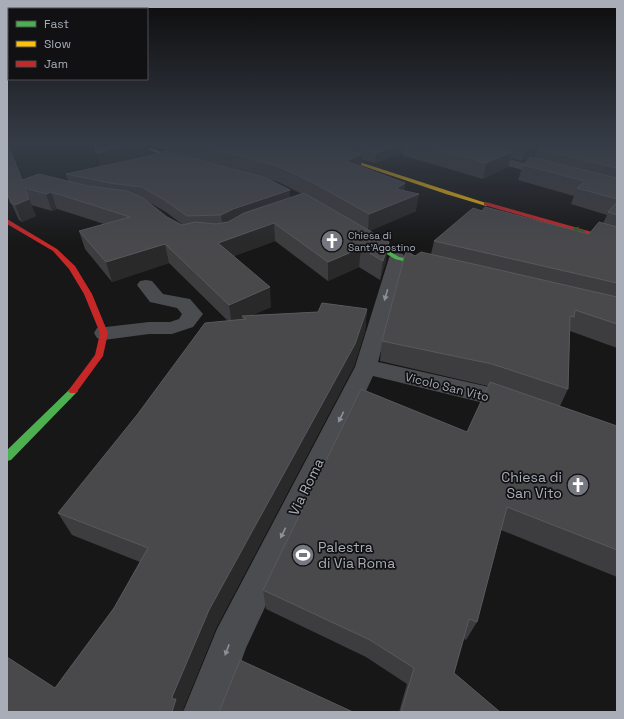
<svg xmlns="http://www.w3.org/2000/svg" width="624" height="719" font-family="'Space Grotesk',sans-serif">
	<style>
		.green { fill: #1d241e }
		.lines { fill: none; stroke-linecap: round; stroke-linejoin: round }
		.street { fill: #4b4c50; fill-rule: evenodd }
		.fast { fill: #4caf50; fill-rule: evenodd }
		.slow { fill: #ffc107; fill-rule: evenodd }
		.jam { fill: #c62828; fill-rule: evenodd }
		.wall { fill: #3d3d3f; fill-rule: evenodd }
		.shaded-wall { fill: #29292a }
		.building { fill: #49494c; stroke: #58595d }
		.oneway { fill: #2e6032 }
		.oneway2 { fill: #8c9099 }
		.labels { text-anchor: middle; stroke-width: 3.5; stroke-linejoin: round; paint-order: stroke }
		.far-poi-label { font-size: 10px; fill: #a8adb8; stroke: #111113; text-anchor: start }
		.street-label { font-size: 12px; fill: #a8adb8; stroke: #111113 }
		.near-poi-label { font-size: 14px; fill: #a8adb8; stroke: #111113; text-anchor: end }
		.near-street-label { font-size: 14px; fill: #a8adb8; stroke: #111113 }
	</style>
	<rect width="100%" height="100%" fill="#171717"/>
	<path class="green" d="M 7,144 L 88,144 L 94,148 L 99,172 L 42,185 L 27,179 L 10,181 L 7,161 L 15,159 L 12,153 L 7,154 Z"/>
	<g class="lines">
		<g class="street">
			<path d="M 433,144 L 450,144 L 556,171 L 558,174 L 556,177 L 552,178 L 434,146 Z"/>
			<path d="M 397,253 L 403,254 L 405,258 L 378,362 L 485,386 L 521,399 L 524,405 L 521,411 L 512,414 L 480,402 L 373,376 L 246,648 L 223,712 L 183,712 L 217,629 L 355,367 L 389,258 L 391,254 Z"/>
			<path d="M 146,280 L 152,281 L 163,294 L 190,299 L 203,314 L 193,327 L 172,334 L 149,334 L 104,340 L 97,338 L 94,333 L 97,328 L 149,322 L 170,322 L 179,319 L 182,314 L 177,308 L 150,302 L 137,285 L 140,281 Z"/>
		</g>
		<g class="fast">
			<path d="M 133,144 L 139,144 L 189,162 L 185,163 Z"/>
			<path d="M 362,235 L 399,257 L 436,265 L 437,267 L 433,269 L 395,259 L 360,238 L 360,236 Z"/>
			<path d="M 73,388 L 76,389 L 78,391 L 76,393 L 11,460 L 7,461 L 7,450 L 70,389 Z"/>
		</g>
		<path class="slow" d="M 298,144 L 304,144 L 489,204 L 486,206 L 446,194 Z"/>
		<g class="jam">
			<path d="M 486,202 L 617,239 L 617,243 L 484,205 L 484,203 Z"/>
			<path d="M 7,219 L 57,249 L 75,266 L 92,294 L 108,333 L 103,356 L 76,393 L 70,393 L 68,391 L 95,355 L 100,333 L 84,294 L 69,269 L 53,251 L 7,224 Z"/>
		</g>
	</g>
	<path class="wall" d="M 7,144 L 22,180 L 68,181 L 66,174 L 100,167 L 94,144 L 148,144 L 151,155 L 290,198 L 302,194 L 278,182 L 171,152 L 149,144 L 613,144 L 617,145 L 617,348 L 570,331 L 568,389 L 560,406 L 617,426 L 617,577 L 501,530 L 477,622 L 466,640 L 464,639 L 454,673 L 500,712 L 399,712 L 407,684 L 366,657 L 266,609 L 263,590 L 467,432 L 488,386 L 380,361 L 382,341 L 415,256 L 431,254 L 434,241 L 482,211 L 589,234 L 603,223 L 607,215 L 571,204 L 574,196 L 518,180 L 523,165 L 529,158 L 522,161 L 510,158 L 508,167 L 483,179 L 402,155 L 403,152 L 375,163 L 361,159 L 361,167 L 405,183 L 404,191 L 416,211 L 369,231 L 386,261 L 380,280 L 359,267 L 328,281 L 275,241 L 234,256 L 271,307 L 252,315 L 318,312 L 367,309 L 365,331 L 354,366 L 216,628 L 183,709 L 185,712 L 7,712 L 55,688 L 114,608 L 140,562 L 72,535 L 58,513 L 228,321 L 169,263 L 112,282 L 85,249 L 79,231 L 104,224 L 70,213 L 57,209 L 52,211 L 31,205 L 36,216 L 22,222 L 19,220 L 7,194 ZM 535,155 L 534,158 L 531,157 ZM 145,200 L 166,212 L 183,225 L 182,225 L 167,217 Z"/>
	<g class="shaded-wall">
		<path d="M 136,144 L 148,144 L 151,156 L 100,168 L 96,153 Z"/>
		<path d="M 399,144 L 404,144 L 403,152 L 375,163 L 376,153 Z"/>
		<path d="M 531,144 L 545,144 L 537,149 L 535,155 L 522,161 L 526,146 Z"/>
		<path d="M 512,152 L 508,167 L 483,179 L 486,163 Z"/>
		<path d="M 362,154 L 361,170 L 346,161 Z"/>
		<path d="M 405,183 L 403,200 L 419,194 L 416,211 L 368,232 L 369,214 L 396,189 Z"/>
		<path d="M 25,188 L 36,216 L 22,222 L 15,205 Z"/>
		<path d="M 290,190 L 290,202 L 223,228 L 221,215 L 233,209 Z"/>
		<path d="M 51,192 L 57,209 L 52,211 L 46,194 Z"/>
		<path d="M 274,223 L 275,241 L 221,261 L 218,243 Z"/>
		<path d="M 389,242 L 386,261 L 380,280 L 383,261 Z"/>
		<path d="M 165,244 L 169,263 L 112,282 L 106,262 Z"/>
		<path d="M 361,248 L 359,267 L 328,281 L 328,262 Z"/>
		<path d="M 270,287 L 271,307 L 245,318 L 242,316 L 243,320 L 232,325 L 229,305 Z"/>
		<path d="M 367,309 L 365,331 L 354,366 L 216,628 L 183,709 L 185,712 L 172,712 L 172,697 L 209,610 Z"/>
	</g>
	<g class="building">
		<path d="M 7,144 L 8,144 L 22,180 L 39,174 L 88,186 L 127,191 L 143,198 L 167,217 L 182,225 L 195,222 L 216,224 L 228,222 L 244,213 L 304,193 L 389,242 L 383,261 L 361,248 L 328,262 L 274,223 L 218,243 L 270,287 L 229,305 L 165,244 L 106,262 L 79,231 L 130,217 L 64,196 L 51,192 L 46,194 L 25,188 L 29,199 L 15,205 L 11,203 L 7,193 Z"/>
		<path d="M 94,144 L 136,144 L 96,153 Z"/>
		<path d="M 194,144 L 328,144 L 362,154 L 346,161 L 405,183 L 396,189 L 419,194 L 369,214 L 312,182 L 277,166 Z"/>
		<path d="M 346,144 L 399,144 L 376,153 Z"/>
		<path d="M 418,144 L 479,144 L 512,152 L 486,163 Z"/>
		<path d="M 517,144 L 531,144 L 526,146 Z"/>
		<path d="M 541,144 L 613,144 L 617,145 L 617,168 L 537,149 Z"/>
		<path d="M 165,151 L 266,178 L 290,190 L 233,209 L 221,215 L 187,216 L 163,199 L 142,187 L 109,183 L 66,174 L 145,157 Z"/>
		<path d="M 530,157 L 617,178 L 617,199 L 577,188 L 585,181 L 523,165 Z"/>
		<path d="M 617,202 L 617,215 L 608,212 Z"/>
		<path d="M 485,207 L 589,234 L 599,222 L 617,227 L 617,283 L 434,241 L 473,208 L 482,211 Z"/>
		<path d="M 406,251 L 415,256 L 421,252 L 617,297 L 617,324 L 575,310 L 574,317 L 570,316 L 568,389 L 492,364 L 382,341 Z"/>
		<path d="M 322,303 L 367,309 L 355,344 L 209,610 L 172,697 L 173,699 L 176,699 L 172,712 L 7,712 L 7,657 L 55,688 L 114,608 L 148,548 L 58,513 L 137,415 L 205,323 L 246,319 L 242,316 L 318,312 Z"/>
		<path d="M 490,382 L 617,426 L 617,550 L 507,507 L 477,622 L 469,619 L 454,673 L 500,712 L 401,712 L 414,668 L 370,640 L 263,590 L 361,389 L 467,432 Z"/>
		<path d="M 240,660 L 353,712 L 219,712 Z"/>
	</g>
	<defs><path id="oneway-solid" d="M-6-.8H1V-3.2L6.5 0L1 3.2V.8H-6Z"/></defs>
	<use class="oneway" href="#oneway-solid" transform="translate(579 230) rotate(-165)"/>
	<g class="oneway2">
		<use href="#oneway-solid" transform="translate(386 295) rotate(106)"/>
		<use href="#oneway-solid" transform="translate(341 417) rotate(116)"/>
		<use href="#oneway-solid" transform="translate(283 533) rotate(116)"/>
		<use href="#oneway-solid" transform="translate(227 650) rotate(111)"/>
	</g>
	<linearGradient id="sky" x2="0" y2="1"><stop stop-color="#0d0d0d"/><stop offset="0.59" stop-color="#363c47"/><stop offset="1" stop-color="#363c47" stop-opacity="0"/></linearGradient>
	<rect width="624" height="244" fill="url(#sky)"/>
	<defs>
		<g id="church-disc" transform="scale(1.15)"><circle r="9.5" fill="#757880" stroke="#111113"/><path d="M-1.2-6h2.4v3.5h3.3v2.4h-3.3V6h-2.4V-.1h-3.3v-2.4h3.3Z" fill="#fff"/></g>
		<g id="stadium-disc" transform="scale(1.15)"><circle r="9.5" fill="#757880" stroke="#111113"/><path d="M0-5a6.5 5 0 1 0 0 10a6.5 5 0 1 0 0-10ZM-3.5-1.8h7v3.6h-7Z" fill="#fff"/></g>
	</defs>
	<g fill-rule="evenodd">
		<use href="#church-disc" x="332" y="241"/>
		<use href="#church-disc" x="578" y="485"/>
		<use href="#stadium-disc" x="303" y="555"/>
	</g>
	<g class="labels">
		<g class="far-poi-label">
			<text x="348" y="239">Chiesa di<tspan x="348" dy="12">Sant'Agostino</tspan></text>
		</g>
		<g class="street-label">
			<text transform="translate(447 387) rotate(14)" y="4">Vicolo San Vito</text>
		</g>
		<g class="near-poi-label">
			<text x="562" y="482">Chiesa di<tspan x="562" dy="16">San Vito</tspan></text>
			<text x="318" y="552" text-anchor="start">Palestra<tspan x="318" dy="16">di Via Roma</tspan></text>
		</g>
		<g class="near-street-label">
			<text transform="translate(306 487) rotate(-64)" y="5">Via Roma</text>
		</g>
	</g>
	<rect width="624" height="719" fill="none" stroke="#a8adb8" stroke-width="16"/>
	<rect x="8" y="8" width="140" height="72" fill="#111113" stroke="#4d4f55"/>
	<rect x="16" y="21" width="20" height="6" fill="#4caf50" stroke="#4d4f55"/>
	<text x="44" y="28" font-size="12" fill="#a8adb8">Fast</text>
	<rect x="16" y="41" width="20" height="6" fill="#ffc107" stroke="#4d4f55"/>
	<text x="44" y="48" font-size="12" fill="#a8adb8">Slow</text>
	<rect x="16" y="61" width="20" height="6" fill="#c62828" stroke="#4d4f55"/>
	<text x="44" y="68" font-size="12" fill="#a8adb8">Jam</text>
</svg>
